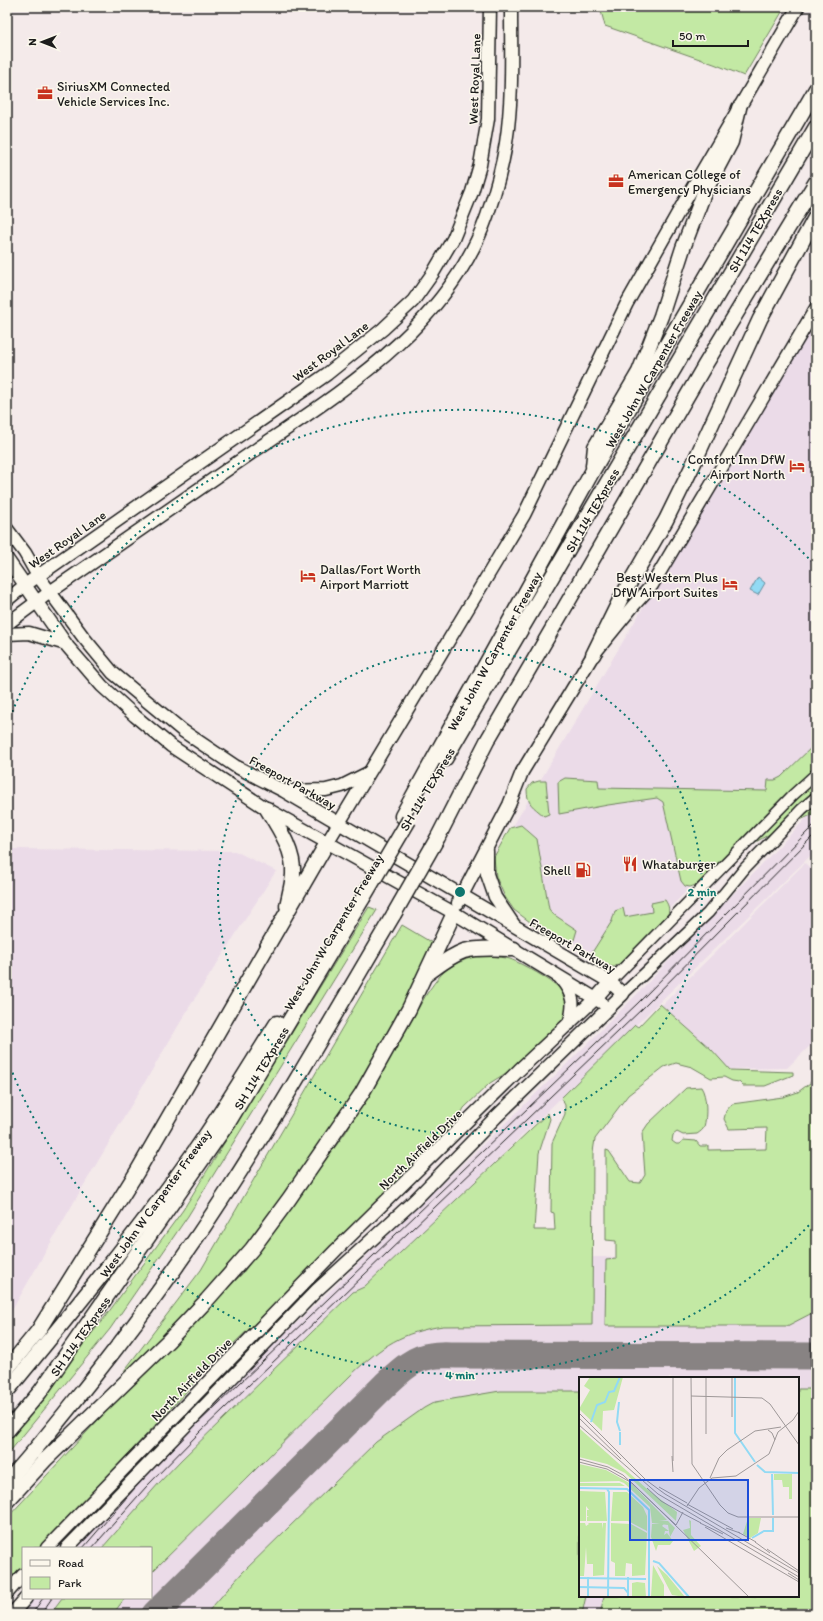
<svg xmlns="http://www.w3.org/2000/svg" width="823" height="1621" font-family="Itim,sans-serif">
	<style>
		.built { fill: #ebdbe8; fill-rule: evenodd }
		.green { fill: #c3e9a4; stroke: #708260 }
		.water { fill: #92daf4; stroke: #638e9e }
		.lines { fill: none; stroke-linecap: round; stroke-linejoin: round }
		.taxiway { stroke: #888383; stroke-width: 27 }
		.minor-casing { stroke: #1c1c1c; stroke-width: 13 }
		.major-casing { stroke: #1c1c1c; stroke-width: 15 }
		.highway-casing { stroke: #1c1c1c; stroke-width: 17 }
		.minor { stroke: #fbf7ec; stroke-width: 10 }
		.major { stroke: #fbf7ec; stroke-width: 12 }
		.highway { stroke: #fbf7ec; stroke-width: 14 }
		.tram { stroke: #1c1c1c; stroke-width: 1 }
		.highway-bridge-casing { stroke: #1c1c1c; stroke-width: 17; stroke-linecap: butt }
		.highway-bridge { stroke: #fbf7ec; stroke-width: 14 }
		.ring { fill: none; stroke: #0f766e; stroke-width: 2; stroke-dasharray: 2 4 }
		.labels { text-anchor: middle; stroke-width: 3; stroke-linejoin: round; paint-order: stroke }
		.street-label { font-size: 13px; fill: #1c1c1c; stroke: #fbf7ec }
		.poi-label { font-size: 13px; fill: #1c1c1c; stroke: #fbf7ec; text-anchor: start }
		.inset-river { fill: none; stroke: #92daf4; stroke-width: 2 }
		.inset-road { fill: none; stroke: #9e9898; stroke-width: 1 }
		.view { fill: #1d4ed8; fill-opacity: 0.15; stroke: #1d4ed8; stroke-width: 2 }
		.inset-edge { fill: none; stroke: #1c1c1c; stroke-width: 2 }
		.centre { fill: #0f766e; stroke: #fbf7ec; stroke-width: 2 }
		.ring-label { font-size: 12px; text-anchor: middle; font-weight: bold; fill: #0f766e; stroke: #fbf7ec; stroke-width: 3; stroke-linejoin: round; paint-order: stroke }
	</style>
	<rect width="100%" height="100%" fill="#f4eaea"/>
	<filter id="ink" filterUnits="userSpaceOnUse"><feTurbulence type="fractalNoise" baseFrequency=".025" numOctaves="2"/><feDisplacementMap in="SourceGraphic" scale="8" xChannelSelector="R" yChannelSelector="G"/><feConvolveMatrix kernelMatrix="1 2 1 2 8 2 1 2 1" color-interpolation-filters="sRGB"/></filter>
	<g filter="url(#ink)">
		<g class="built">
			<path d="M 816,317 L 816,761 L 613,965 L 521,913 L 506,838 Z"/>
			<path d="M 816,808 L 816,850 L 804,862 L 401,1253 L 364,1287 L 353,1292 L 141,1505 L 102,1548 L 77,1548 L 187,1428 L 572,1059 L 638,993 Z"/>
			<path d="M 7,849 L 235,851 L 276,871 L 190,1006 L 78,1195 L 7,1319 Z"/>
			<path d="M 805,863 L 816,874 L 816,1040 L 787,1068 L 723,1069 L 661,1006 Z"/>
			<path d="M 573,1257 L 620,1257 L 816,1269 L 816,1614 L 63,1614 L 71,1598 L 151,1598 L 151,1548 L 249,1403 ZM 580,1378 L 798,1378 L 798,1596 L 580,1596 Z"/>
			<path d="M 33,1598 L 62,1598 L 50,1614 L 21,1614 Z"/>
		</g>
		<g class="green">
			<path d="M 523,7 L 785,7 L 744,76 L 714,64 L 605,26 L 601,11 L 535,10 L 525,9 Z"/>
			<path d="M 816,743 L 816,813 L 775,831 L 747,847 L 718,866 L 696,885 L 690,887 L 685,886 L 681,881 L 663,802 L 657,798 L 608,805 L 559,814 L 558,782 L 565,778 L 598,780 L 599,788 L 767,791 L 768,780 L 775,780 L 781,777 Z"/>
			<path d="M 539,781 L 546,781 L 549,814 L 544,816 C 533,806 527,805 527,789 L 532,783 Z"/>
			<path d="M 521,825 L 537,839 L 549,909 L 553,914 L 577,930 L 574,940 L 566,942 L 546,934 L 514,910 L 505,897 L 496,877 L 494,857 L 510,828 Z"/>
			<path d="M 665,900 C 669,906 670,910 667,917 L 619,964 L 614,967 L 602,965 L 593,961 L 593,951 L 612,921 L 615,911 L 623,908 L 625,917 L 652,912 L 651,903 Z"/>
			<path d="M 369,907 L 377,910 L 188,1216 L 110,1329 L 7,1455 L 7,1439 L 105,1317 L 183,1210 Z"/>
			<path d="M 402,925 L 434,944 L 402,1011 L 362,1080 L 309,1161 L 233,1264 L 127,1374 L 124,1371 L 201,1270 Z"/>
			<path d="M 476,956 C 487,956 499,956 510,959 C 521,963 563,986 567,996 C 569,1000 568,1007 568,1012 L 559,1024 L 514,1068 L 490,1083 L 464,1108 L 455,1125 L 288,1292 L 211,1365 L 41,1548 L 23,1548 L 23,1567 L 7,1585 L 7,1518 L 111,1406 L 242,1274 L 346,1132 L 426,995 C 442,971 448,965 476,956 Z"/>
			<path d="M 660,1004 L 711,1049 L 730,1070 L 793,1072 L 793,1075 L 765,1086 L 743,1086 L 739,1082 L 732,1081 L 724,1077 L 711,1078 L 692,1067 L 676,1063 L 664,1067 L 628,1095 L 595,1139 L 593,1152 L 592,1325 L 443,1326 C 402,1332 382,1346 352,1374 L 151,1573 L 151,1548 L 102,1548 L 159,1483 L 181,1460 L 353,1292 L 364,1287 L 548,1113 L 550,1119 L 539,1153 L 534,1230 L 555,1230 L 554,1213 L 551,1212 L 552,1143 L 565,1114 L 565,1105 L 561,1098 L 635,1025 L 638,1027 Z"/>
			<path d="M 816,1074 L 816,1311 L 787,1326 L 605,1326 L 606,1260 L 616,1259 L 616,1241 L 606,1240 L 606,1150 L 609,1151 L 630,1182 L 640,1183 L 645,1175 L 642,1133 L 648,1124 L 686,1088 L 701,1087 C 707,1096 707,1116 704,1127 C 703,1130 700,1132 697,1134 L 683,1135 L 677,1132 L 673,1135 L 672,1141 L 676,1144 L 680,1144 L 683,1140 L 696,1141 L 700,1146 L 708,1146 L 708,1150 L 766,1149 L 767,1128 L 729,1129 L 724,1119 L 726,1111 L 732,1104 L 783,1097 L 798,1092 L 810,1083 Z"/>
			<path d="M 798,1389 L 816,1389 L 816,1614 L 600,1614 L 604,1596 L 798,1596 Z"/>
			<path d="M 500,1391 L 580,1391 L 580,1596 L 586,1596 L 582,1614 L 206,1614 L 242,1573 L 376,1442 L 424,1408 L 435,1402 Z"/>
			<path d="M 62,1598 L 125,1598 L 113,1614 L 50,1614 Z"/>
		</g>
		<path class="water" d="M 758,577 L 765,583 L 758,595 L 750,591 Z"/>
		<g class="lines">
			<path class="taxiway" d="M 155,1614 L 385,1385 C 398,1373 412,1358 431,1356 C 439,1354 448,1355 456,1355 L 816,1356"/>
			<g class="minor-casing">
				<g id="minor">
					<path d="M 809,321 L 816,325"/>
					<path d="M 610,982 L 793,795 L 816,774"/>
					<path d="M 623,994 L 708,913 L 745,868 L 802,809 L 816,797"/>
				</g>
			</g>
			<g class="major-casing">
				<g id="major">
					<path d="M 7,529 L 25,553 L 38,576 L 50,592 L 84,638 L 113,673 L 183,731 L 235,766 L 284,791 L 610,982 L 623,994 L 496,1117 L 415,1200 L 317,1290 L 67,1548"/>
					<path d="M 7,559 L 68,647 L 102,686 L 135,716 L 171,746 L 267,809 L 454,913 L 601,1002"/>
					<path d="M 7,600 L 25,585 L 327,374 L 383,329 L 413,301 L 433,273 L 453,239 L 472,192 L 480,165 L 488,119 L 490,7"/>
					<path d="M 7,624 L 50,592 C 113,548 177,504 241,460 C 335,395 447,330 487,216 C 495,193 502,168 506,143 C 513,98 511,52 511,7"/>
					<path d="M 7,634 L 29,633 L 66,644"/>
					<path d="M 285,791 L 326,790 L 342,786 L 368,773"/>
					<path d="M 327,843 L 524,515 L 627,303 L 683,204 L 798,7"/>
					<path d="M 487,851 L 487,874 L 495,897 L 514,925"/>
					<path d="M 458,903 L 509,805 L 522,772 L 593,655 L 633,606 L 652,585 L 816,308"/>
					<path d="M 561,979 C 574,995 575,1004 569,1024"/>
					<path d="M 47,1548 L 336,1250 L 519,1070 L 596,998 L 610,982"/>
					<path d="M 7,1593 L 23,1575"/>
					<path d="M 12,1614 L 26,1598"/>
				</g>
			</g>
			<g class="highway-casing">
				<g id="highway">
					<path d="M 593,466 L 595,447 L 639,372 L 661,316 L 683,248 L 704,193 L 731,142 L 739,108"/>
					<path d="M 593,655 L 621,598 L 666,520 L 692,467 L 760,319 L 816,216"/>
					<path d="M 445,759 L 816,127"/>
					<path d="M 267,809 C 279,828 295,852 293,875 C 292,885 289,896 287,906"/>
					<path d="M 402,816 L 592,472 L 816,89"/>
					<path d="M 438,837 L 487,741 L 572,595 L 705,365 L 816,182"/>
					<path d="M 427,974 C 438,966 450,956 464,951 C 480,947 497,949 514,949"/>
					<path d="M 7,1369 L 38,1331 L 137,1172 L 327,843"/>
					<path d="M 7,1391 C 73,1311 139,1231 199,1145 C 226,1106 251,1064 277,1023"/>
					<path d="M 7,1431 L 40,1392 L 230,1120 L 363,898"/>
					<path d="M 7,1482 C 37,1449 65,1413 93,1378 C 142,1316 189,1251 232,1184 C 289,1096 340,1005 394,914"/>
					<path d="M 7,1501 L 45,1460 L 168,1341 L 207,1300 L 252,1249 L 289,1199 L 362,1093 L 409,1009 L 454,913"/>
				</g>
			</g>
			<use href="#minor" class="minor"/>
			<use href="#major" class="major"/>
			<use href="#highway" class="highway"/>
			<g class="tram">
				<path d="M 83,1548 L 140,1482 L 196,1425 L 638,1003 L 816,823"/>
				<path d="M 92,1548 L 146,1487 L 201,1431 L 643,1008 L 816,833"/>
				<path d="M 32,1614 L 43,1598"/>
				<path d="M 41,1614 L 52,1598"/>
			</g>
			<g class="highway-bridge-casing">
				<g id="highway-bridge">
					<path d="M 363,898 L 409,820"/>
					<path d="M 394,914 L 438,837"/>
				</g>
			</g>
			<use href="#highway-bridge" class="highway-bridge"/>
		</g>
	</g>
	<g class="ring">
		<circle cx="460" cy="892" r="242"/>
		<path d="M813 1221A483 483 0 0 1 8 1061M8 723A483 483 0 0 1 813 563"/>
	</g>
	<defs>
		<g id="office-bare" transform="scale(1.2)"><path d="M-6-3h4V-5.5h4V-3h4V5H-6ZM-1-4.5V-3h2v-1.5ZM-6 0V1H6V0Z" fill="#c8321e" stroke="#fbf7ec" stroke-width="2.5" paint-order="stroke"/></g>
		<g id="hotel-bare" transform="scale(1.2)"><path d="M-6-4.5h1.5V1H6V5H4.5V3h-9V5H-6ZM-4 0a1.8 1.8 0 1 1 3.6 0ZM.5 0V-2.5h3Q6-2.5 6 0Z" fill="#c8321e" stroke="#fbf7ec" stroke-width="2.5" paint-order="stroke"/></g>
		<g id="restaurant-bare" transform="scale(1.2)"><path d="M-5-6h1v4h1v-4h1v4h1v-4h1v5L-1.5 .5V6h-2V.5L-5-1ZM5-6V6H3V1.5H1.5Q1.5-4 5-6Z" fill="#c8321e" stroke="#fbf7ec" stroke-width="2.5" paint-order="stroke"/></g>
		<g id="fuel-bare" transform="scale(1.2)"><path d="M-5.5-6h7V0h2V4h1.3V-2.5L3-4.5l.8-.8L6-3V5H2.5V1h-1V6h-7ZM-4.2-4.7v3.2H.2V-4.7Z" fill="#c8321e" stroke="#fbf7ec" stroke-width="2.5" paint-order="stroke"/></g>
	</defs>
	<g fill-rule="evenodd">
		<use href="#office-bare" x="45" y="93"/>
		<use href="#office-bare" x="616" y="181"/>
		<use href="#hotel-bare" x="797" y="466"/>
		<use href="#hotel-bare" x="308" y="576"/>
		<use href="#hotel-bare" x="730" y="584"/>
		<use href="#restaurant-bare" x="630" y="864"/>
		<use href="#fuel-bare" x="583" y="870"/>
	</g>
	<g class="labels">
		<g class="street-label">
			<text transform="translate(474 79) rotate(-88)" y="5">West Royal Lane</text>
			<text transform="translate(755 230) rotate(-60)" y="5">SH 114 TEXpress</text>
			<text transform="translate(330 351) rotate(-37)" y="5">West Royal Lane</text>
			<text transform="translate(653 369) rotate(-60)" y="5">West John W Carpenter Freeway</text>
			<text transform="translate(592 510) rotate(-60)" y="5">SH 114 TEXpress</text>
			<text transform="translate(67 539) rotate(-35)" y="5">West Royal Lane</text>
			<text transform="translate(494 651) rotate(-61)" y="5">West John W Carpenter Freeway</text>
			<text transform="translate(293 782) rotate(29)" y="5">Freeport Parkway</text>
			<text transform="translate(427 789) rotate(-59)" y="5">SH 114 TEXpress</text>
			<text transform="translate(333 932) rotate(-59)" y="5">West John W Carpenter Freeway</text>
			<text transform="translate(573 945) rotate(30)" y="5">Freeport Parkway</text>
			<text transform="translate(261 1068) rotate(-59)" y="5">SH 114 TEXpress</text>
			<text transform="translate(420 1149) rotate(-44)" y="5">North Airfield Drive</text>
			<text transform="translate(155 1203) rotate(-54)" y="5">West John W Carpenter Freeway</text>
			<text transform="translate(80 1336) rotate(-55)" y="5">SH 114 TEXpress</text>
			<text transform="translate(191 1379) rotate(-46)" y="5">North Airfield Drive</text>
		</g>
		<g class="poi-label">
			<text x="57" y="91">SiriusXM Connected<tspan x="57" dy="15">Vehicle Services Inc.</tspan></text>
			<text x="628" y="179">American College of<tspan x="628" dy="15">Emergency Physicians</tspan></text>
			<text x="785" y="464" text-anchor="end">Comfort Inn DfW<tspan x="785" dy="15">Airport North</tspan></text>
			<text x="320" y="574">Dallas/Fort Worth<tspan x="320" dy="15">Airport Marriott</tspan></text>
			<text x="718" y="582" text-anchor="end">Best Western Plus<tspan x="718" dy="15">DfW Airport Suites</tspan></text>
			<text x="642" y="869">Whataburger</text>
			<text x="571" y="875" text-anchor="end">Shell</text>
		</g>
	</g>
	<g transform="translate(579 1377)">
		<rect width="220" height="220" fill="#f4eaea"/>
		<path d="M 11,0 L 44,0 L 35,33 L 24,34 L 23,54 L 0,32 L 11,13 L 5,9 ZM 0,51 L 67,111 L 98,135 L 97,144 L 46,96 L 28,87 L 0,80 ZM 0,87 L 27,93 L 54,108 L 88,143 L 80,143 L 89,144 L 96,151 L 91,160 L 89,148 L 73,146 L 71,130 L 45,106 L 40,104 L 0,105 ZM 195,97 L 213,97 L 213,122 L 210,122 L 210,110 L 204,110 L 203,103 L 195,103 ZM 0,106 L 41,106 L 46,109 L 0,109 ZM 0,114 L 26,115 L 28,144 L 8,144 L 8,140 L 10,139 L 8,139 L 8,133 L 10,133 L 7,129 L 7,144 L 0,144 ZM 34,115 L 48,115 L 64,130 L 68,139 L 68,154 L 49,144 L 32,144 ZM 169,141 L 182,141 L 179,156 L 171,161 L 164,157 ZM 110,143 L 112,144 L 112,158 L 122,169 L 115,174 L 104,153 L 111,151 ZM 0,146 L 6,146 L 7,149 L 10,147 L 9,146 L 23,146 L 23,152 L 24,146 L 27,146 L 25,198 L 14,199 L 14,187 L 8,187 L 7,170 L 5,199 L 0,199 ZM 32,146 L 52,147 L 68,156 L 66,198 L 53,199 L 53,187 L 47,186 L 46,199 L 36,199 L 36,186 L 32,184 ZM 73,147 L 85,147 L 83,149 L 90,154 L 86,154 L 85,158 L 88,156 L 94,164 L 91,168 L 79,168 L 77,174 L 72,160 ZM 74,188 L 85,208 L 85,220 L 72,220 ZM 78,189 L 88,198 L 106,220 L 93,218 ZM 58,205 L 66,206 L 67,220 L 53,220 L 53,206 Z" fill="#c3e9a4"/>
		<path class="inset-river" d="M 156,0 L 156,56 L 176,85M 40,25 L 38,45 L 41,54M 12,45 L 18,28 L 26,25 L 30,15 L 35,14 L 41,0M 41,55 L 41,68M 178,88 L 186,95 L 220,96M 193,97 L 194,138M 0,111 L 48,112 L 70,133 L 70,220M 28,112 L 30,115 L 29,220M 173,161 L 185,154 L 194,154 L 194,141M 74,184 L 80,186 L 110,220M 0,201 L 67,202M 0,210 L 45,211 L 49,216M 9,220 L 9,200M 49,220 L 49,200"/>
		<path class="inset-road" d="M 112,0 L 113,87 L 141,128 L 149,136 L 159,140 L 220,140M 112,19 L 183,21 L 191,27 L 220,68M 0,36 L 67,103 L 86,117 L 220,196M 153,40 L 153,0M 0,41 L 42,82M 0,48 L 79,117 L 220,200M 189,53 L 193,56 L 196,63M 127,57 L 127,0M 93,79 L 94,95M 0,82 L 29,90 L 44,98 L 97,148 L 104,135M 94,84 L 94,0M 0,85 L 28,92 L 53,106 L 170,220M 131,101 L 140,81 L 148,73 L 176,54 L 202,50M 80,110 L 108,126M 68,111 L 82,124 L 103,136M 108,127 L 154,152M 108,129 L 120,111 L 133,101 L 157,99 L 190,77 L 199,55 L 214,43 L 220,34M 103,136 L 122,146M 121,146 L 144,157M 126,150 L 220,205M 147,151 L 161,156M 159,155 L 177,165M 176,165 L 191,176M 188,172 L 220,194M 209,196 L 220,203"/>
		<path class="view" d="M 51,103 L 169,103 L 169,163 L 51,163 Z"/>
		<rect width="220" height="220" class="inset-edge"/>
	</g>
	<circle cx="460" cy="892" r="6" class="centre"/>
	<g class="ring-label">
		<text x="702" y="896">2 min</text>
		<text x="460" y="1379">4 min</text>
	</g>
	<rect width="823" height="1621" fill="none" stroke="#fbf7ec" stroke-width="24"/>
	<rect x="12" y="12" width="799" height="1597" fill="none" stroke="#1c1c1c" stroke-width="1.5" filter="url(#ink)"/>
	<rect x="22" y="1547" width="130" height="52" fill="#fbf7ec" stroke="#a29f99"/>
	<rect x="30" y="1560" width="20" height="6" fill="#fbf7ec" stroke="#a29f99"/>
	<text x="58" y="1567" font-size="12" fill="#1c1c1c">Road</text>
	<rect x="30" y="1577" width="20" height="12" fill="#c3e9a4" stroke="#a29f99"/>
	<text x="58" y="1587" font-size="12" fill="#1c1c1c">Park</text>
	<g transform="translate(42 42) rotate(270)" stroke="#fbf7ec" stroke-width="3" paint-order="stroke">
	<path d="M0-3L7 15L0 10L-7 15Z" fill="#1c1c1c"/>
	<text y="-6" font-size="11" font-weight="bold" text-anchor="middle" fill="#1c1c1c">N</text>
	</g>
	<path d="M673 40v6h75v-6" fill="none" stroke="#1c1c1c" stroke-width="2"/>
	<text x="679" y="40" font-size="12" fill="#1c1c1c" stroke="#fbf7ec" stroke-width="3" paint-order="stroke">50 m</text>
</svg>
